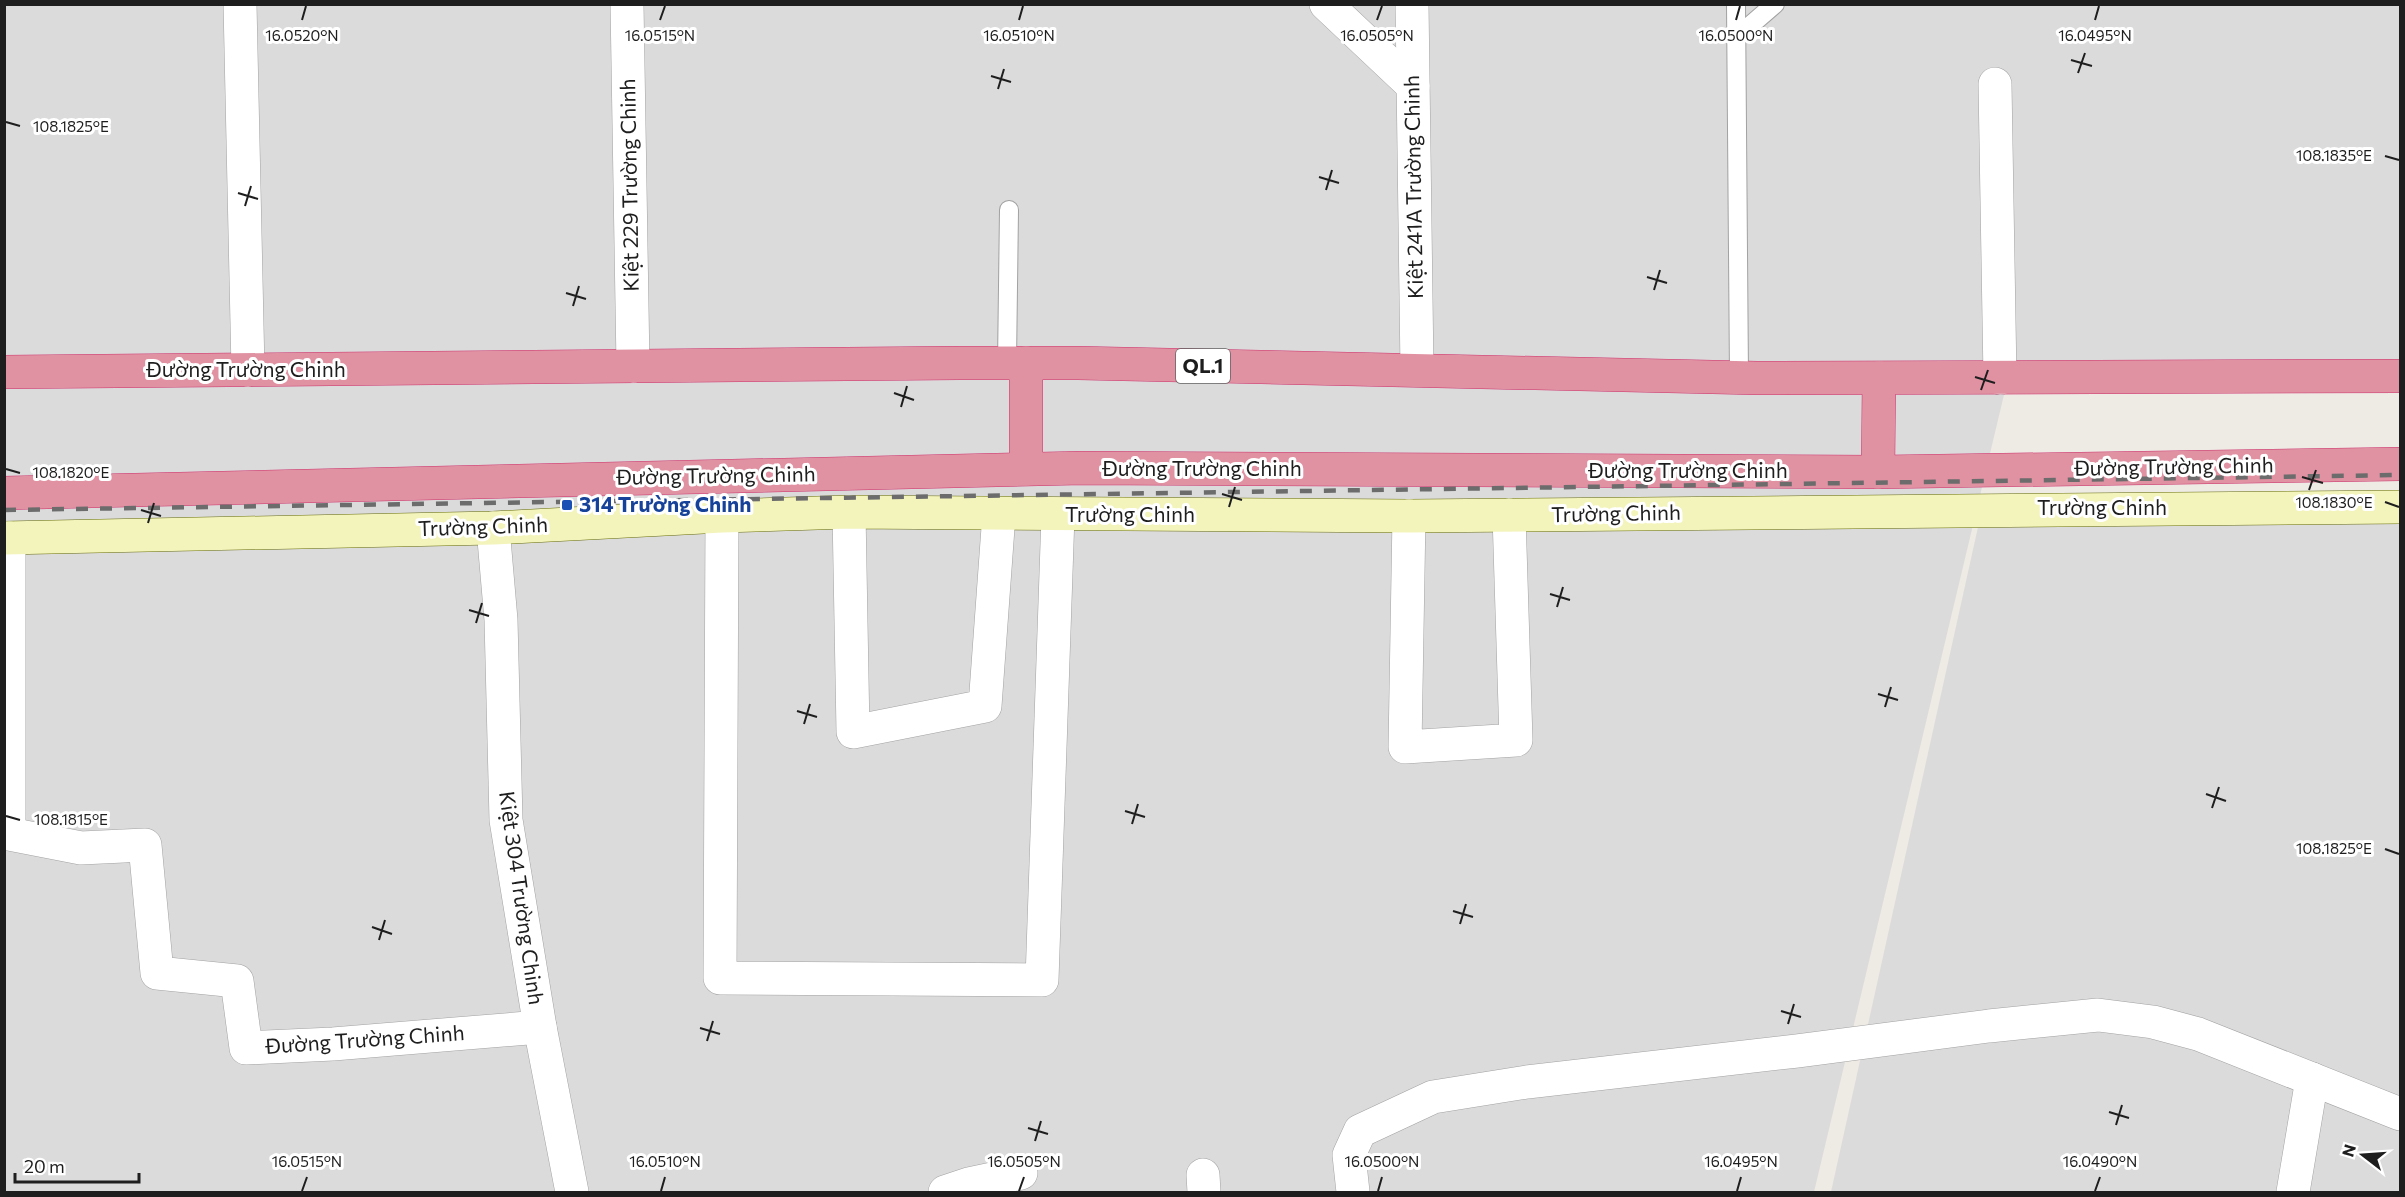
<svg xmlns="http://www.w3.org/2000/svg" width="2405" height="1197" font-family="Commissioner,sans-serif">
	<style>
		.residential { fill: #dcdbdb }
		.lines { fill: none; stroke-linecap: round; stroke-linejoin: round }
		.lane-casing { stroke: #a2a2a2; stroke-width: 20 }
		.street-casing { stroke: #a2a2a2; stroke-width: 34 }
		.secondary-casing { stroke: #666d0d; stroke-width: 34 }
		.highway-casing { stroke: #cc326c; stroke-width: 34 }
		.lane { stroke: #fff; stroke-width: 18 }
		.street { stroke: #fff; stroke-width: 33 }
		.secondary { stroke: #f3f4bc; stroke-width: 33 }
		.highway { stroke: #e092a3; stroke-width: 33 }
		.rail { stroke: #6c6c6c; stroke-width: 4.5; stroke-dasharray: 12 12; stroke-linecap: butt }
		.ticks { fill: none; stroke: #1e1e1e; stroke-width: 2 }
		.transit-dot { fill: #1a4fb4; stroke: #fff; stroke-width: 2 }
		.labels { text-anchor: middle; stroke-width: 6; stroke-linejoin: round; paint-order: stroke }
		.shield { fill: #fff; stroke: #626262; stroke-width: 1.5 }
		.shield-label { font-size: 20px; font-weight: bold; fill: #1e1e1e }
		.street-label { font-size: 21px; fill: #1e1e1e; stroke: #fff }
		.transit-label { font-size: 21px; font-weight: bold; fill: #164399; stroke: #fff; text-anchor: start }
		.ticks-label { font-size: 15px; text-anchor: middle; fill: #1e1e1e; stroke: #fff; stroke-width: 6; stroke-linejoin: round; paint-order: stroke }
	</style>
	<rect width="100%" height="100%" fill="#eeebe5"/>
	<g class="residential">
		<path d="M 5,5 L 2400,5 L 2400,371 L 2008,378 L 1814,1192 L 5,1192 Z"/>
		<path d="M 2400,500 L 2400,1192 L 1831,1192 L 1982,509 Z"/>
	</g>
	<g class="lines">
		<g class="lane-casing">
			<g id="lane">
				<path d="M 1736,4 L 1739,377"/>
				<path d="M 1738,36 L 1775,4"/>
				<path d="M 1007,363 L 1009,210"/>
			</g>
		</g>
		<g class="street-casing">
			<g id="street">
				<path d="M 240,4 L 248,370"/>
				<path d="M 627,4 L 633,366"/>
				<path d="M 1326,4 L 1413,86"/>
				<path d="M 1412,4 L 1417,370"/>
				<path d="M 1995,84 L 2000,378"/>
				<path d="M 849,512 L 853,732 L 985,706 L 999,514"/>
				<path d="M 722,516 L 720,978 L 1042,980 L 1058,515"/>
				<path d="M 1409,516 L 1405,747 L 1516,740 L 1509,515"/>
				<path d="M 493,528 L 501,620 L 506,820 L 540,1027 L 572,1192"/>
				<path d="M 9,538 L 9,833"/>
				<path d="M 4,833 L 81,848 L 145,845 L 157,973 L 237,981 L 246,1048 L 333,1044 L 540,1027"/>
				<path d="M 1203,1175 L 1204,1192"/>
				<path d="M 945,1192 L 969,1184 L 1021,1173"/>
				<path d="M 1353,1192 L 1349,1155 L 1360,1131 L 1433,1097 L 1527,1082 L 1797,1051 L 1989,1026 L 2098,1015 L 2153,1022 L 2198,1034 L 2400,1114"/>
				<path d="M 2293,1192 L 2312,1079"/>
			</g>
		</g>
		<g class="secondary-casing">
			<path id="secondary" d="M 4,538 L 493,528 L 722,516 L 849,512 L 1409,516 L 2400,507"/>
		</g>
		<g class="highway-casing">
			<g id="highway">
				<path d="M 1026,363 L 1026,469"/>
				<path d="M 4,372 L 959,363 L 1078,363 L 1757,378 L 2400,376"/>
				<path d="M 1878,472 L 1879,378"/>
				<path d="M 4,493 L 1082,468 L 1878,472 L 2400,464"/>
			</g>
		</g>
		<use href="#lane" class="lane"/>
		<use href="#street" class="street"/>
		<use href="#secondary" class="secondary"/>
		<use href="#highway" class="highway"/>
		<path class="rail" d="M 4,510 L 2400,475"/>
	</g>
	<path class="ticks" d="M 302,20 L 306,6M 660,20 L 665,6M 1019,20 L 1023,6M 1377,20 L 1382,6M 1736,20 L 1740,6M 2095,20 L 2099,6M 2071,60 L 2092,66M 2078,73 L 2085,53M 991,76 L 1011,82M 998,89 L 1004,69M 6,122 L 20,126M 2385,156 L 2399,160M 1319,177 L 1339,183M 1326,190 L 1332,170M 238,193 L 258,199M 245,206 L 251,186M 1647,277 L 1667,283M 1654,290 L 1660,270M 566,293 L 586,299M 573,306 L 579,286M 1975,377 L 1995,383M 1981,390 L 1988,370M 894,393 L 914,400M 901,407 L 907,386M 6,469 L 20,473M 2302,477 L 2323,483M 2309,490 L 2316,470M 1222,494 L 1242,500M 2385,502 L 2399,507M 1229,507 L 1235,487M 141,510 L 161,516M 148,523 L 154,503M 1550,594 L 1570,600M 1557,607 L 1563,587M 469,610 L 489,616M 476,623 L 482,603M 1878,694 L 1898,700M 1885,707 L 1891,687M 797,711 L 817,717M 804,724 L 810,704M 2206,794 L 2226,801M 2212,808 L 2219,787M 1125,811 L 1145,817M 6,816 L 20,820M 1132,824 L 1138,804M 2385,849 L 2399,854M 1453,911 L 1473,917M 1460,924 L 1466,904M 372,927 L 392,934M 379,940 L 385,920M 1781,1011 L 1801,1017M 1788,1024 L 1794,1004M 700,1028 L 720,1034M 707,1041 L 713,1021M 2109,1112 L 2129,1118M 2116,1125 L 2122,1105M 1028,1128 L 1048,1134M 1035,1141 L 1041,1121M 302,1191 L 307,1177M 661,1191 L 665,1177M 1019,1191 L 1024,1177M 1378,1191 L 1382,1177M 1737,1191 L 1741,1177M 2095,1191 L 2100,1177"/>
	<rect class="transit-dot" x="561" y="499" width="12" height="12" rx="3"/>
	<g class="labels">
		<rect class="shield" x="1176" y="349" width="54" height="34" rx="4.5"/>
		<g class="shield-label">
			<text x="1203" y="373">QL.1</text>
		</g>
		<g class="street-label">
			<text transform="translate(630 185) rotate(-91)" y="7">Kiệt 229 Trường Chinh</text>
			<text transform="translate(1414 187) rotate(-91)" y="7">Kiệt 241A Trường Chinh</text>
			<text x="246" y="377">Đường Trường Chinh</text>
			<text transform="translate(2174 467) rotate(-1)" y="7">Đường Trường Chinh</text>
			<text x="1202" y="476">Đường Trường Chinh</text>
			<text x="1688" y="478">Đường Trường Chinh</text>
			<text transform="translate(716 476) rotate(-1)" y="7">Đường Trường Chinh</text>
			<text x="2102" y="515">Trường Chinh</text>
			<text transform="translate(1616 514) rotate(-1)" y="7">Trường Chinh</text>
			<text x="1130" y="522">Trường Chinh</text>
			<text transform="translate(483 527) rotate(-2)" y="7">Trường Chinh</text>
			<text transform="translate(521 898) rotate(82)" y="7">Kiệt 304 Trường Chinh</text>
			<text transform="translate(365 1040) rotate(-4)" y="7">Đường Trường Chinh</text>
		</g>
		<g class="transit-label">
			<text x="579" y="512">314 Trường Chinh</text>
		</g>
	</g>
	<g class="ticks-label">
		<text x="302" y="41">16.0520°N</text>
		<text x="660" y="41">16.0515°N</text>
		<text x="1019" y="41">16.0510°N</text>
		<text x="1377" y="41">16.0505°N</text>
		<text x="1736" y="41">16.0500°N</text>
		<text x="2095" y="41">16.0495°N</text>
		<text x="71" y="132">108.1825°E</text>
		<text x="2334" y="161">108.1835°E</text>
		<text x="71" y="478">108.1820°E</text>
		<text x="2334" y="508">108.1830°E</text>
		<text x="71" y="825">108.1815°E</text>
		<text x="2334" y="854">108.1825°E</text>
		<text x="307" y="1167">16.0515°N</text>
		<text x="665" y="1167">16.0510°N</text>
		<text x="1024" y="1167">16.0505°N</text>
		<text x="1382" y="1167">16.0500°N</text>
		<text x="1741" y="1167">16.0495°N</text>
		<text x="2100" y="1167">16.0490°N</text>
	</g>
	<rect width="2405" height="1197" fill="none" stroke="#1e1e1e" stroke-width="12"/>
	<g transform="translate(2363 1155) rotate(287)" stroke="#ffffff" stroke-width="4.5" paint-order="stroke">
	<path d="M0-4.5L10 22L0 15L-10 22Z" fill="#1e1e1e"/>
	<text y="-9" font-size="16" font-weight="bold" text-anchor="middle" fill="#1e1e1e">N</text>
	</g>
	<path d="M15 1173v9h124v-9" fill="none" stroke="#1e1e1e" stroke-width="3"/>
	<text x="24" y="1173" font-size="18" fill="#1e1e1e" stroke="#ffffff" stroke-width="4.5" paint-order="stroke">20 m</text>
</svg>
